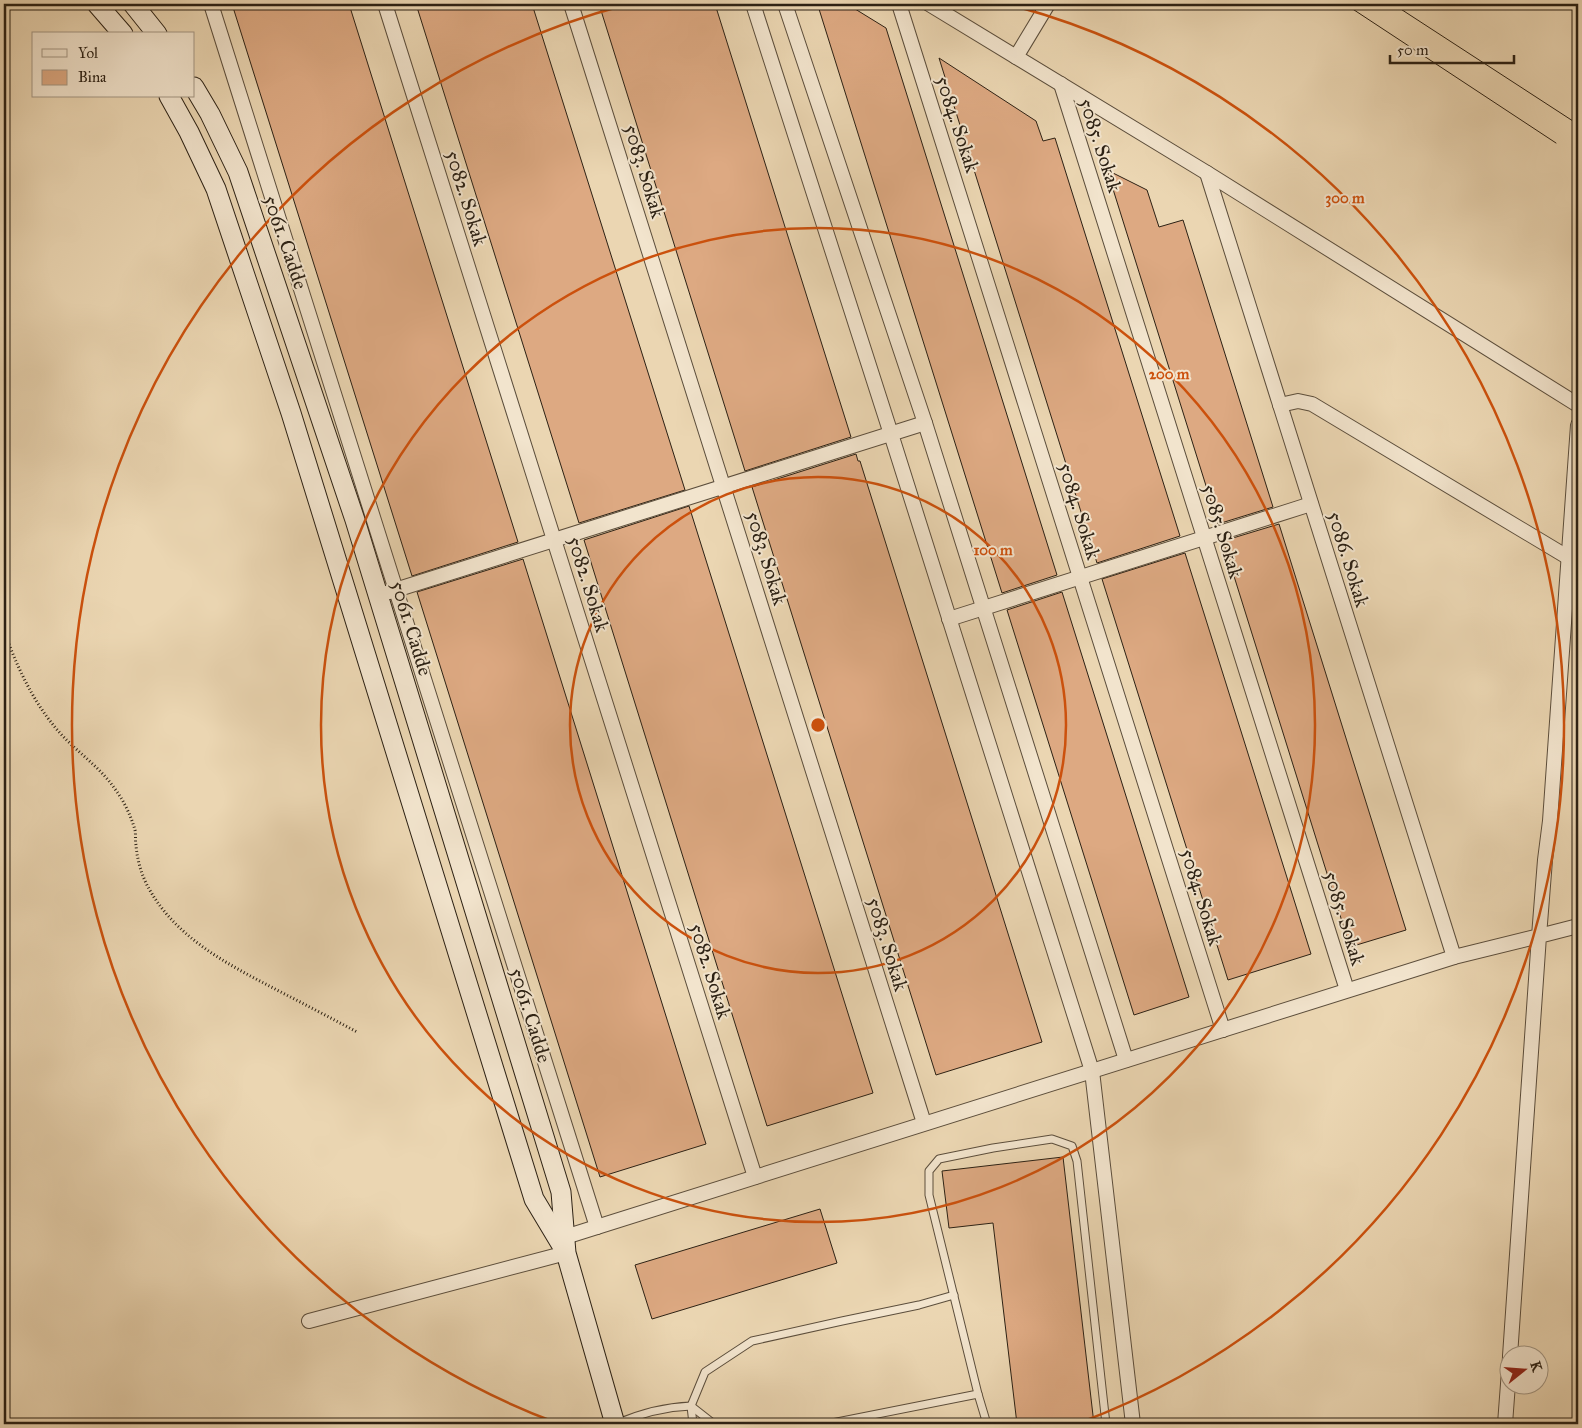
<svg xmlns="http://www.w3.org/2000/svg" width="1582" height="1428" font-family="'IM FELL Great Primer',serif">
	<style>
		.building { fill: #dda982; stroke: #2c2114 }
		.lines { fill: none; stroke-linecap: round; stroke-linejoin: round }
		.lane-casing { stroke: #5c4e3c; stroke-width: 9 }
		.street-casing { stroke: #5c4e3c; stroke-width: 16 }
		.secondary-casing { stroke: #2c2114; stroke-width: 21 }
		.path { stroke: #2c2114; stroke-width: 3; stroke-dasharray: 1 2.5; stroke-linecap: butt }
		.lane { stroke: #f2e4cd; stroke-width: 7 }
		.street { stroke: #f2e4cd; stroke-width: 14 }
		.secondary { stroke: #f2e4cd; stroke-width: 19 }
		.tram { stroke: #2c2114; stroke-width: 1 }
		.ring { fill: none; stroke: #cc510d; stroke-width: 2.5 }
		.labels { text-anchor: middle; stroke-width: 4; stroke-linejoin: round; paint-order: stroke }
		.street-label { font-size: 20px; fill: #2c2114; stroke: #f2e4cd }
		.centre { fill: #cc510d; stroke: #f2e4cd; stroke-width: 2.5 }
		.ring-label { font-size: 15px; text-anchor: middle; font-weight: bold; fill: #cc510d; stroke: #f2e4cd; stroke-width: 4; stroke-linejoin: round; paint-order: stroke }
	</style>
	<rect width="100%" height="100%" fill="#ebd6b2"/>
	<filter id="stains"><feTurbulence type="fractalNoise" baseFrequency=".004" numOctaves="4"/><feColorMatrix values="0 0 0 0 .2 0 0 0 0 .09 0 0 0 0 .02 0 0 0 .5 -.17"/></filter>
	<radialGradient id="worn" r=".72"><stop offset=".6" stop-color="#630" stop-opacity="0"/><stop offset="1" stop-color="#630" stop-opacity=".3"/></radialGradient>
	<g class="building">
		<path d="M 232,4 L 349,4 L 518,542 L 412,576 Z"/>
		<path d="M 416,4 L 532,4 L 685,490 L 579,523 Z"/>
		<path d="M 599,4 L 715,4 L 851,437 L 745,471 Z"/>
		<path d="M 835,4 L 847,4 L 886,28 L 1057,575 L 1002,593 L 819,9 Z"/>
		<path d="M 939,58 L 1036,121 L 1043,141 L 1055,138 L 1180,536 L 1097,563 Z"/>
		<path d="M 1107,170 L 1147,190 L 1159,227 L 1183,220 L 1273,507 L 1218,524 Z"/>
		<path d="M 856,454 L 858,461 L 860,461 L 1042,1042 L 936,1075 L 752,487 Z"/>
		<path d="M 689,506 L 873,1093 L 767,1126 L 584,540 Z"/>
		<path d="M 1279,524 L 1406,930 L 1350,947 L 1223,541 Z"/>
		<path d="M 1185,553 L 1311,954 L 1228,980 L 1102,579 Z"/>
		<path d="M 523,559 L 706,1144 L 600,1177 L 417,592 Z"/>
		<path d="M 1062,592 L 1189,997 L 1134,1015 L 1007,610 Z"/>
		<path d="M 1063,1157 L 1094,1424 L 1017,1424 L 993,1223 L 949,1228 L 942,1171 Z"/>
		<path d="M 820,1209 L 837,1263 L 652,1319 L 635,1265 Z"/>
	</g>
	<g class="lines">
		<g class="lane-casing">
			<g id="lane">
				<path d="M 978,1394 L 987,1424"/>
				<path d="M 616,1424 C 641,1413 664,1407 691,1406 L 714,1424"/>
				<path d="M 693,1424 L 691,1406 L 705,1372 L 752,1341 L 842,1321 L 919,1305 L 954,1295"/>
				<path d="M 827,1424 L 978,1394 L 929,1195 L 929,1171 L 939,1159 L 993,1148 L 1052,1139 L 1072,1146 L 1077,1161 L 1106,1424"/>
			</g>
		</g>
		<g class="street-casing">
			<g id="street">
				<path d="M 211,4 L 597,1227"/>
				<path d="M 385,4 L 755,1177"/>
				<path d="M 571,4 L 924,1123"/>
				<path d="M 753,4 L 891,434 L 1092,1071 L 1133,1424"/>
				<path d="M 785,4 L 925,423 L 1126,1060"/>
				<path d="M 899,4 L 1223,1030"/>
				<path d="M 929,4 L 1207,173 L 1578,405"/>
				<path d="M 1016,57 L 1048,4"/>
				<path d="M 1061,84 L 1347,990"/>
				<path d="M 1207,173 L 1454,957"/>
				<path d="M 1280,405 L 1298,401 L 1312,404 L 1569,558"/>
				<path d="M 389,592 L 925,423"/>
				<path d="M 949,619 L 1311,504"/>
				<path d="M 565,1237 L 1454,957 L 1539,936 L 1545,860 L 1550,821 L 1578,425"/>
				<path d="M 309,1321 L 566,1253"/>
				<path d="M 1510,1356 L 1539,936 L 1578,926"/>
				<path d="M 1505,1424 L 1510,1357"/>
			</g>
		</g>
		<g class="secondary-casing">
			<g id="secondary">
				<path d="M 97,4 L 123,34"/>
				<path d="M 133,4 L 157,34"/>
				<path d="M 194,87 L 210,114 L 238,172 L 355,520 L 561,1192 L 566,1253 L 615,1424"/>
				<path d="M 169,96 L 189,132 L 216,189 L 291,413 L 534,1199 L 564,1249"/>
			</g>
		</g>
		<path class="path" d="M 4,631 C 17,667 34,704 60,733 C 77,752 100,767 115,789 C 124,801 131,816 135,830 C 136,835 135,840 136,845 C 137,859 141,873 147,885 C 174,937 227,964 277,990 C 304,1004 331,1018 357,1032"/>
		<use href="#lane" class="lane"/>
		<use href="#street" class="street"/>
		<use href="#secondary" class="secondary"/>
		<g class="tram">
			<path d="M 1345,4 L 1556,143"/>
			<path d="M 1393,4 L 1576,123"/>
		</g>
	</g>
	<g class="ring">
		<circle cx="818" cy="725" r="248"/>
		<circle cx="818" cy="725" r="497"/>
		<path d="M557 1423A745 745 0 0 1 625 5M1011 5A745 745 0 0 1 1079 1423"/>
	</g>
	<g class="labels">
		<g class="street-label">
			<text transform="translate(958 124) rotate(72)" y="7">5084. Sokak</text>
			<text transform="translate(1101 145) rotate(72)" y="7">5085. Sokak</text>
			<text transform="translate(645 171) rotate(73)" y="7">5083. Sokak</text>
			<text transform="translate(467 198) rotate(73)" y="7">5082. Sokak</text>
			<text transform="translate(286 242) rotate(71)" y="7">5061. Cadde</text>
			<text transform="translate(1080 511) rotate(73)" y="7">5084. Sokak</text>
			<text transform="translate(1223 531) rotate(73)" y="7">5085. Sokak</text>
			<text transform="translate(767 558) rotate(73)" y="7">5083. Sokak</text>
			<text transform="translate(1349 559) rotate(73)" y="7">5086. Sokak</text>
			<text transform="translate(589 584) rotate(73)" y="7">5082. Sokak</text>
			<text transform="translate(412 628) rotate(73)" y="7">5061. Cadde</text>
			<text transform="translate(1202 897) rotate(73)" y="7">5084. Sokak</text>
			<text transform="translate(1345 918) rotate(73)" y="7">5085. Sokak</text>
			<text transform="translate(888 944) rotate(73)" y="7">5083. Sokak</text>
			<text transform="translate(711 971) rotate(73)" y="7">5082. Sokak</text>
			<text transform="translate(531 1015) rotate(73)" y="7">5061. Cadde</text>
		</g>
	</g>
	<circle cx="818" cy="725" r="8" class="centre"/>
	<g class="ring-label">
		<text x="1345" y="203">300 m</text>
		<text x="1169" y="379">200 m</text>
		<text x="993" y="555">100 m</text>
	</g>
	<rect width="1582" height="1428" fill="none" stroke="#ebd6b2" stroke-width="20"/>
	<rect x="5" y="5" width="1572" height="1418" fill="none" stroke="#2c2114" stroke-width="2.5"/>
	<rect x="10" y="10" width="1562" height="1408" fill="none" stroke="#2c2114"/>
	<rect x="32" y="32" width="162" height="65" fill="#f2e4cd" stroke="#a39683"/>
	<rect x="42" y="49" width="25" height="8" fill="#f2e4cd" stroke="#a39683"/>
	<text x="78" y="58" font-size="15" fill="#2c2114">Yol</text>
	<rect x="42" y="70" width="25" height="15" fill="#dda982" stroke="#a39683"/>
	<text x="78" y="82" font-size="15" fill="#2c2114">Bina</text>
	<g transform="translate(1524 1370) rotate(73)"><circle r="24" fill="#f2e4cd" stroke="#a39683"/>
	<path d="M0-4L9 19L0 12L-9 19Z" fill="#8f2418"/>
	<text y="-8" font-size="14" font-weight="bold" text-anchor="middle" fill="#2c2114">K</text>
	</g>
	<path d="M1390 55v8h124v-8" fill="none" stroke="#2c2114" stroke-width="2.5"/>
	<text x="1397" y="55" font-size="15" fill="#2c2114" stroke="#f2e4cd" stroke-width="4" paint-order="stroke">50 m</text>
	<rect width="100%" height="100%" filter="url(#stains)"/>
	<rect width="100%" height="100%" fill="url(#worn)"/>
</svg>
